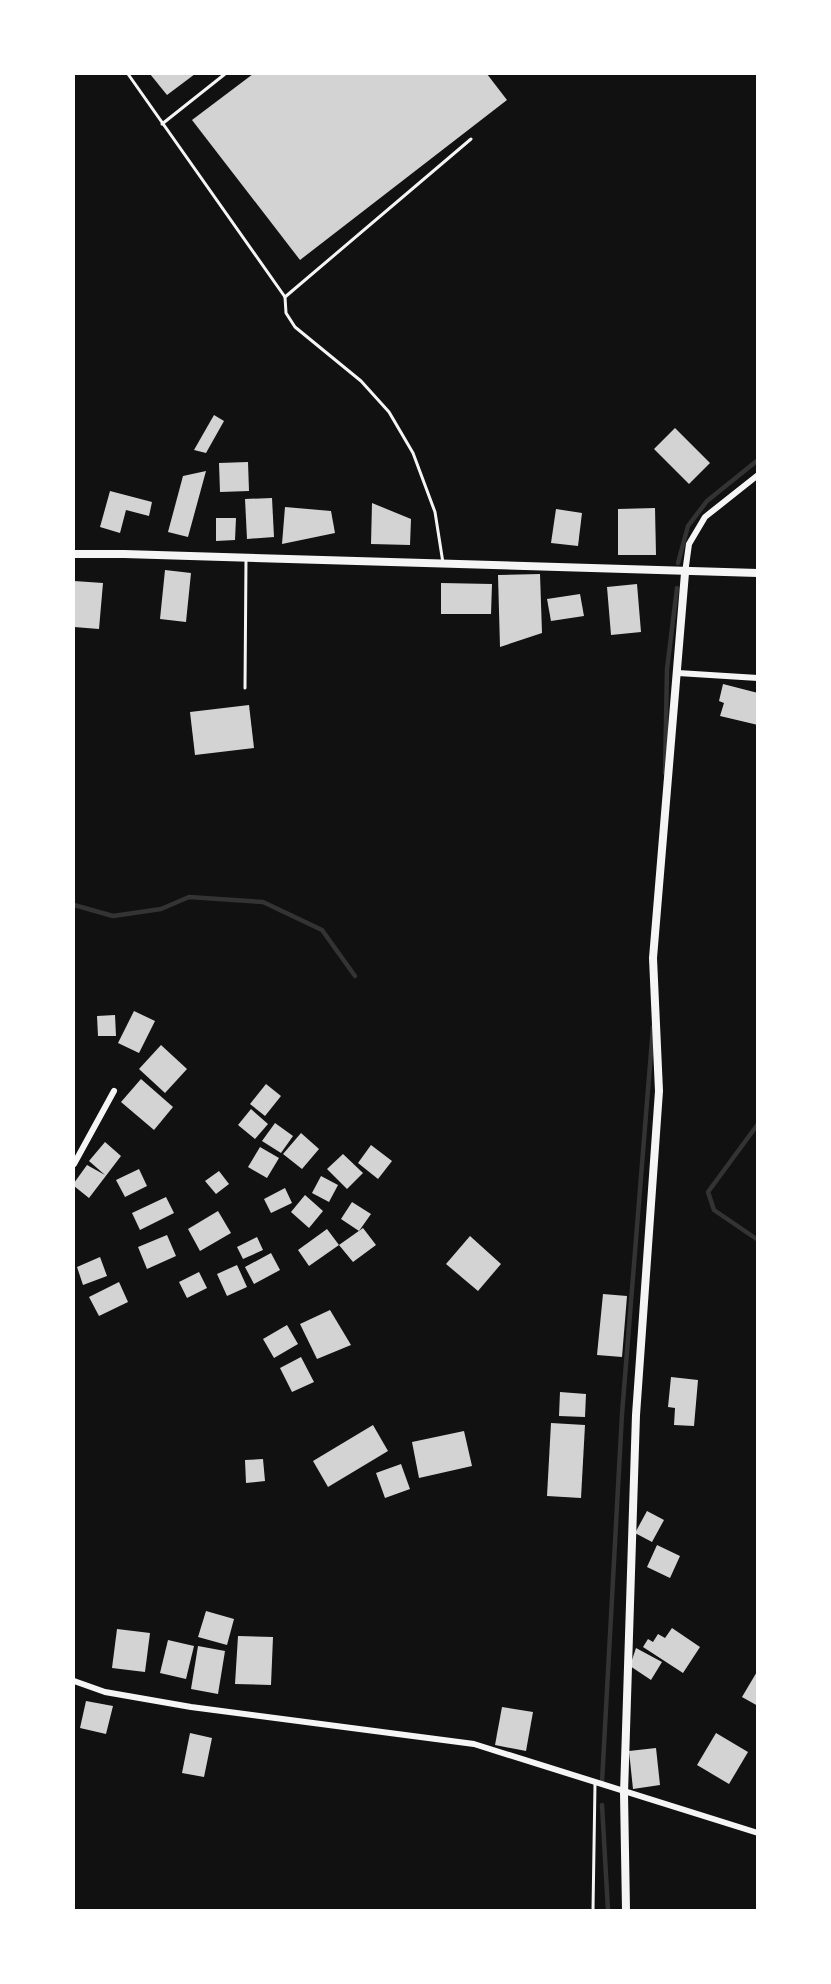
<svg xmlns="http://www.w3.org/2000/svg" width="831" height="1984" font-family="Montserrat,sans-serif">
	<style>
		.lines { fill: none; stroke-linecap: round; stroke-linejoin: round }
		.stream { stroke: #333; stroke-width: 4.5 }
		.building { fill: #d3d3d3 }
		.service { stroke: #f5f5f5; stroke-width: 3 }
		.minor { stroke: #f5f5f5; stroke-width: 6 }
		.tertiary { stroke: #f5f5f5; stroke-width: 8 }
	</style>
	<rect width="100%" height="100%" fill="#111"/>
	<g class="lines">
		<g class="stream">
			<path d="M 678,563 L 688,526 L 707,501 L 758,460"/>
			<path d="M 665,773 L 667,669 L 677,588"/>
			<path d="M 74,905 L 113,916 L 161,909 L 189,897 L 263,902 L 322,930 L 355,976"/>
			<path d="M 758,1124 L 708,1192 L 714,1210 L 758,1240"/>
			<path d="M 602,1782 L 622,1414 L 653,1027"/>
			<path d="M 602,1805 L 608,1910"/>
		</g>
	</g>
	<g class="building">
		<path d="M 150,74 L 195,74 L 167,95 Z"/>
		<path d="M 253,74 L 487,74 L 507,100 L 300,260 L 192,120 Z"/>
		<path d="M 214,415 L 224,421 L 206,453 L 194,450 Z"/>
		<path d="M 675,428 L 710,463 L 689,484 L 654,449 Z"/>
		<path d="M 248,462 L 249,491 L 220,492 L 219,463 Z"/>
		<path d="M 206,471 L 188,537 L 168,532 L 183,476 Z"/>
		<path d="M 110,491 L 152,502 L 149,516 L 126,510 L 120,533 L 100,527 Z"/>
		<path d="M 272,498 L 274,537 L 247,539 L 245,499 Z"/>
		<path d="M 372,503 L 411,519 L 410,545 L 371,544 Z"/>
		<path d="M 285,507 L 331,511 L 335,533 L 282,544 Z"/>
		<path d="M 655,508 L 656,555 L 618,555 L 618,509 Z"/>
		<path d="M 556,509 L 582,513 L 578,546 L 551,543 Z"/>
		<path d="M 216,518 L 236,518 L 235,540 L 216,541 Z"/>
		<path d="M 165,570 L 191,573 L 186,622 L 160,619 Z"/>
		<path d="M 540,574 L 542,633 L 500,647 L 498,575 Z"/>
		<path d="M 74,581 L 103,583 L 99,629 L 74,627 Z"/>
		<path d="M 441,583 L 492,584 L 491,614 L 441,614 Z"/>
		<path d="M 637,584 L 641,632 L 611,635 L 607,587 Z"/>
		<path d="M 580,594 L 584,616 L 551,621 L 547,599 Z"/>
		<path d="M 723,684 L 758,693 L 758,725 L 720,716 L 724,703 L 719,701 Z"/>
		<path d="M 249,705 L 254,748 L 195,755 L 190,712 Z"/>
		<path d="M 134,1011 L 155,1021 L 139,1053 L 118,1043 Z"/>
		<path d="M 115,1015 L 116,1036 L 98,1036 L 97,1016 Z"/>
		<path d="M 161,1045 L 187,1069 L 165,1093 L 139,1069 Z"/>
		<path d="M 141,1079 L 173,1107 L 154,1130 L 121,1102 Z"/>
		<path d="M 266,1084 L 281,1096 L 265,1116 L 250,1104 Z"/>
		<path d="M 251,1109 L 268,1124 L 255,1139 L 238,1125 Z"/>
		<path d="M 275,1123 L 293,1136 L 281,1153 L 262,1141 Z"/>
		<path d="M 301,1133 L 319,1149 L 302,1169 L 283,1154 Z"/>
		<path d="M 105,1142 L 121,1156 L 89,1198 L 74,1186 L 74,1183 L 87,1165 L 105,1175 L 89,1161 Z"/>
		<path d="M 371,1145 L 392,1161 L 378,1179 L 358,1163 Z"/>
		<path d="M 260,1147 L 279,1158 L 267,1178 L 248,1167 Z"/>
		<path d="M 343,1154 L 363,1173 L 347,1189 L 327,1169 Z"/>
		<path d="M 139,1169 L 147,1186 L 125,1197 L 116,1180 Z"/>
		<path d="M 219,1171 L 229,1184 L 216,1194 L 205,1181 Z"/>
		<path d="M 321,1176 L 338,1185 L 329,1202 L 312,1193 Z"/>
		<path d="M 285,1188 L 292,1203 L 271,1213 L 264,1199 Z"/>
		<path d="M 305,1195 L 323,1211 L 309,1228 L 291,1212 Z"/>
		<path d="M 166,1197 L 174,1213 L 140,1230 L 132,1213 Z"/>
		<path d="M 352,1202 L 371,1214 L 359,1231 L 341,1219 Z"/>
		<path d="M 218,1211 L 231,1233 L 200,1251 L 188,1229 Z"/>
		<path d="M 363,1228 L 376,1245 L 353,1262 L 339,1245 Z"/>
		<path d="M 327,1229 L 339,1245 L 309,1266 L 298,1250 Z"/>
		<path d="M 167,1235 L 176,1256 L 147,1269 L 138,1247 Z"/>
		<path d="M 470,1236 L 501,1264 L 478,1291 L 446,1264 Z"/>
		<path d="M 257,1237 L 263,1250 L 243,1259 L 237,1247 Z"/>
		<path d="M 271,1253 L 280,1270 L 254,1284 L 245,1267 Z"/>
		<path d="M 100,1257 L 107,1276 L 83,1285 L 77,1267 Z"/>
		<path d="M 237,1265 L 247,1287 L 227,1296 L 217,1274 Z"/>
		<path d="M 199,1272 L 207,1288 L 187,1298 L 179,1282 Z"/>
		<path d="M 119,1282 L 128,1302 L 99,1316 L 89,1297 Z"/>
		<path d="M 603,1294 L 627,1296 L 622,1357 L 597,1355 Z"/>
		<path d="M 330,1310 L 351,1345 L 317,1359 L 300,1324 Z"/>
		<path d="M 287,1325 L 298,1344 L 274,1358 L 263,1339 Z"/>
		<path d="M 301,1357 L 314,1382 L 292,1392 L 280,1368 Z"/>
		<path d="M 671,1377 L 698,1380 L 694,1426 L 674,1425 L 675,1408 L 668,1407 Z"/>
		<path d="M 560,1392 L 586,1394 L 585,1417 L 559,1416 Z"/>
		<path d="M 551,1423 L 585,1425 L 581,1498 L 547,1496 Z"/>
		<path d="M 373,1425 L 388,1451 L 328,1487 L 313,1461 Z"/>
		<path d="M 464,1431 L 472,1466 L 419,1478 L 412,1442 Z"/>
		<path d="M 263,1459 L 265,1481 L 246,1483 L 245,1460 Z"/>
		<path d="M 401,1464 L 410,1489 L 385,1498 L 376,1473 Z"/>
		<path d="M 647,1511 L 664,1520 L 652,1542 L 635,1533 Z"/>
		<path d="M 657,1545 L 680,1556 L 670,1578 L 647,1567 Z"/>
		<path d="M 206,1611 L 234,1619 L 227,1645 L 198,1637 Z"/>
		<path d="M 672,1628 L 700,1647 L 683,1673 L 643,1647 L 648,1639 L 653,1642 L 658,1634 L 665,1638 Z"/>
		<path d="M 117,1629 L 150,1633 L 145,1672 L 112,1668 Z"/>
		<path d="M 238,1636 L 273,1637 L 271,1685 L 235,1684 Z"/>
		<path d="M 168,1640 L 194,1646 L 186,1679 L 160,1673 Z"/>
		<path d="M 198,1646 L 225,1651 L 218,1694 L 191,1689 Z"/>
		<path d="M 636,1648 L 662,1662 L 651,1680 L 630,1666 Z"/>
		<path d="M 758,1670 L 758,1706 L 742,1697 Z"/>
		<path d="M 86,1701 L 113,1706 L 106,1734 L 80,1728 Z"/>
		<path d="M 502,1707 L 533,1712 L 526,1751 L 495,1745 Z"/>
		<path d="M 190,1733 L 212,1738 L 204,1777 L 182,1773 Z"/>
		<path d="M 716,1733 L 748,1752 L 729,1784 L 697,1765 Z"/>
		<path d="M 656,1748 L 660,1785 L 633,1789 L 629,1751 Z"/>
	</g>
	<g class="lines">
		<g class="service">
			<path d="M 128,74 L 285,297 L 286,313 L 295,327 L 361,381 L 389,412 L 413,453 L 435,512 L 443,563"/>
			<path d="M 162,124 L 225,74"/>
			<path d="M 285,297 L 471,139"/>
			<path d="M 245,688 L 246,559"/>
			<path d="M 593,1910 L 595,1784"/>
		</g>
		<g class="minor">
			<path d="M 685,573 L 689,544 L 705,517 L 758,475"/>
			<path d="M 678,673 L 758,678"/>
			<path d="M 74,1164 L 114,1091"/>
			<path d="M 74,1681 L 105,1692 L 191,1707 L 474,1744 L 758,1833"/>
		</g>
		<g class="tertiary">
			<path d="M 74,554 L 124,554 L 758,573"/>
			<path d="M 626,1910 L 624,1793 L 636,1415 L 659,1091 L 653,958 L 685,573"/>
		</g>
	</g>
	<rect width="831" height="1984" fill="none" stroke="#ffffff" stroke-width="150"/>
</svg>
